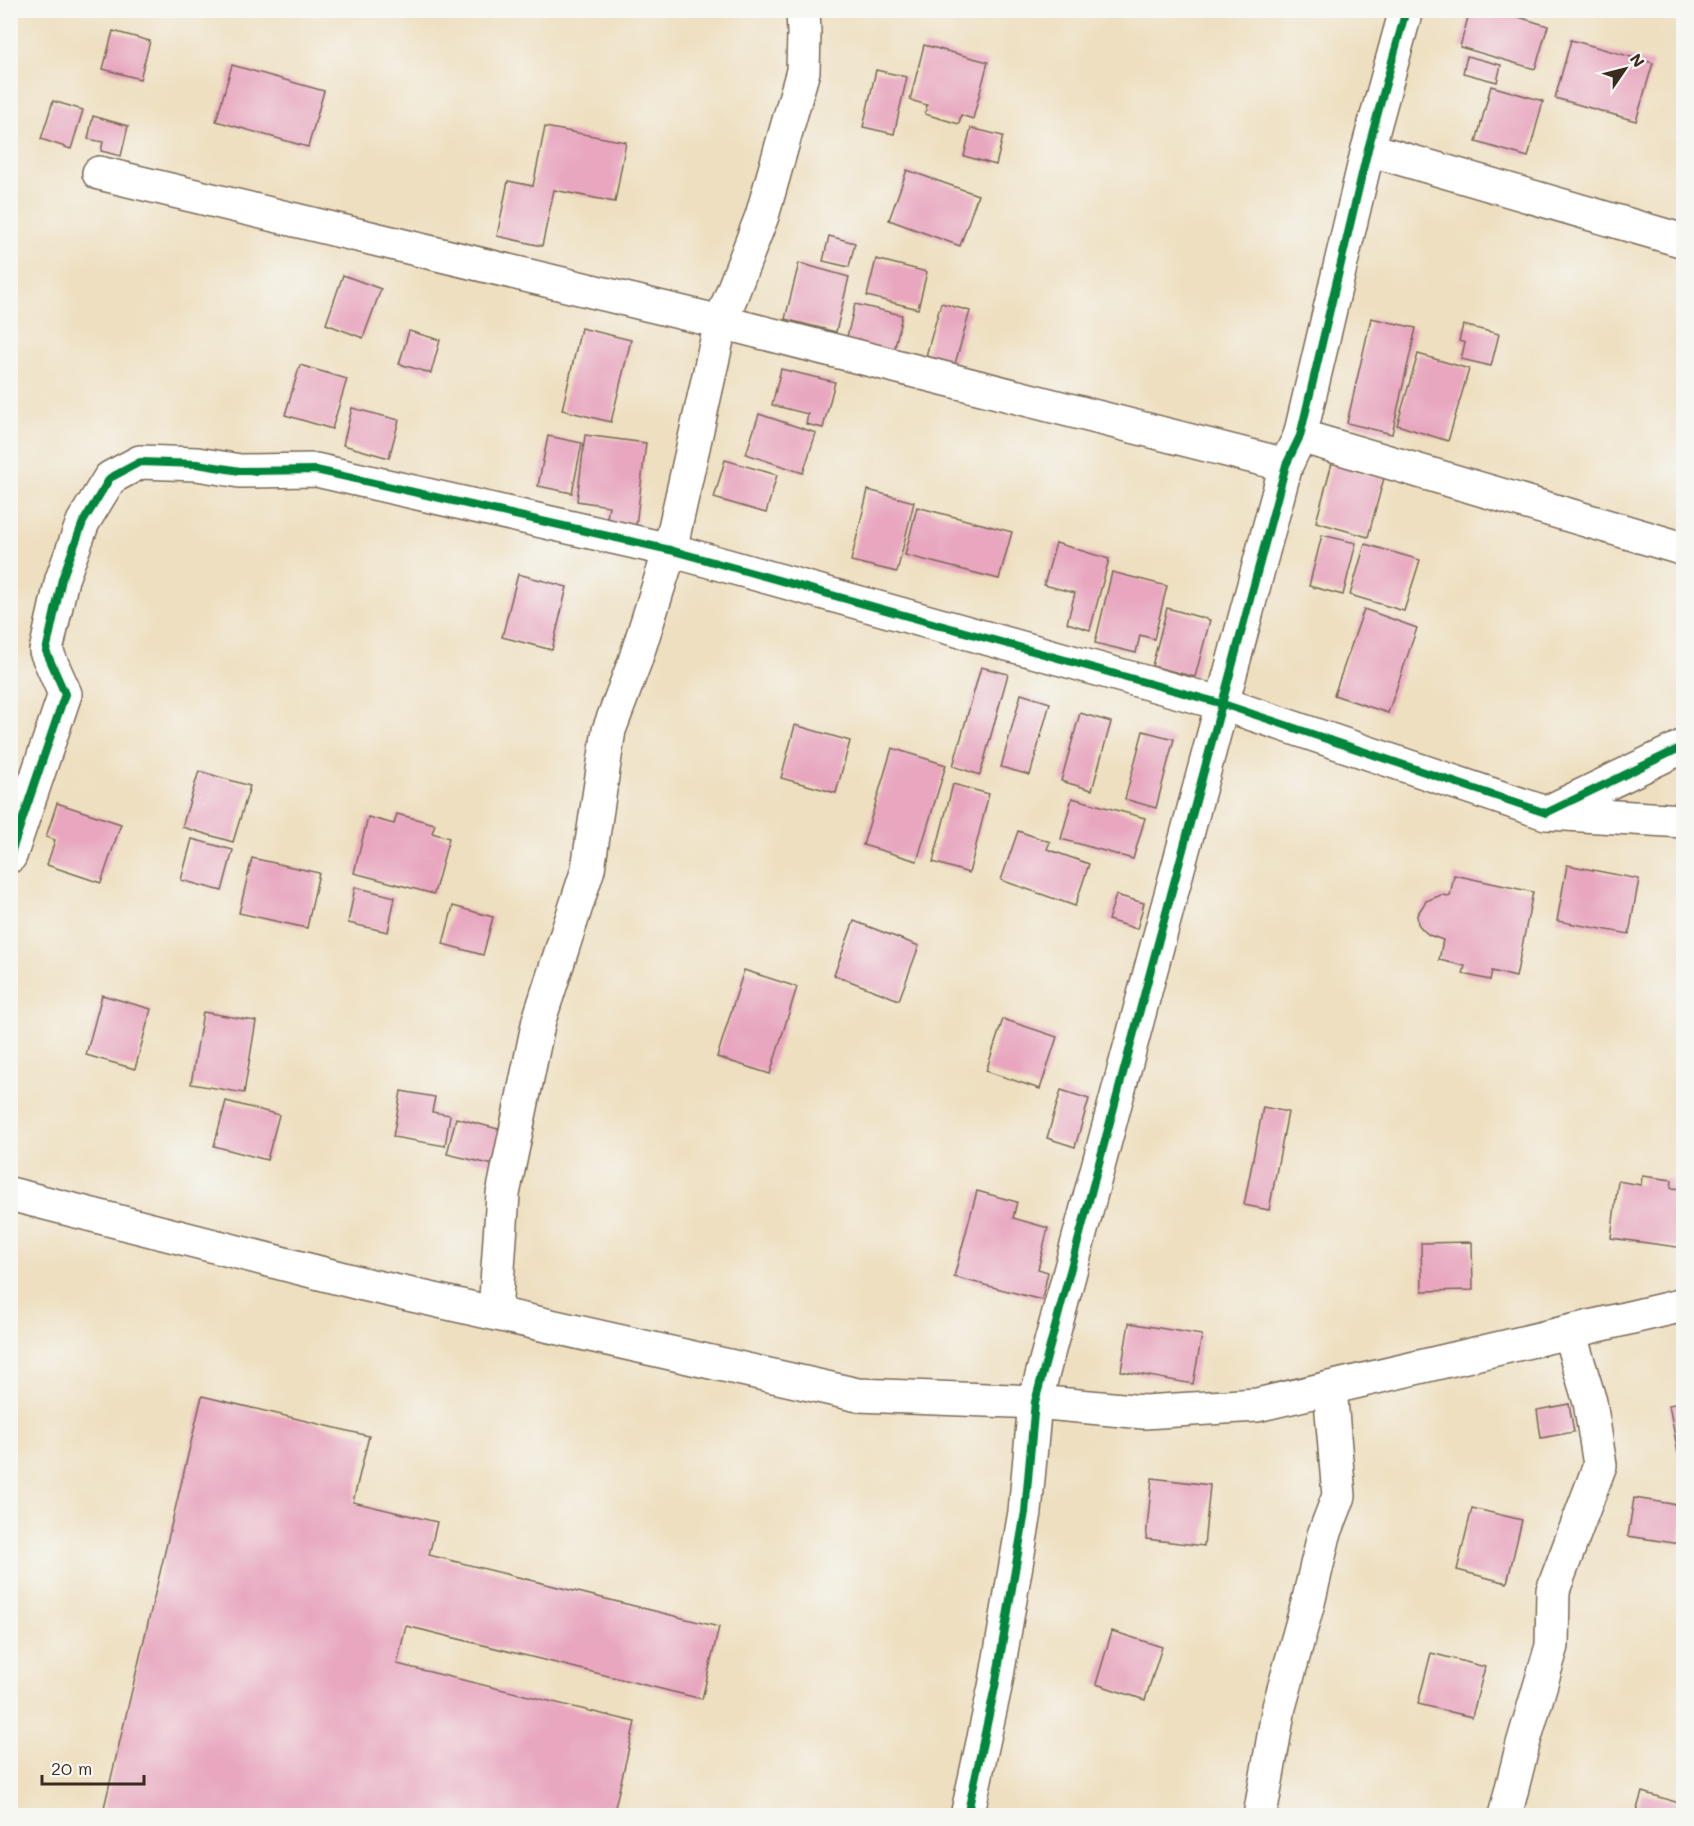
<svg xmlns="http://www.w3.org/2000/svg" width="1694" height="1826" font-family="Mali,sans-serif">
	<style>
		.building { fill: #e8a7bf }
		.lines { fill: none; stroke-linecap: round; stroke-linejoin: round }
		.minor-casing { stroke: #7a6957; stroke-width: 36 }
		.minor { stroke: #fff; stroke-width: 33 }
		.cycleway-casing { stroke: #f6f6f2; stroke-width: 11 }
		.cycleway { stroke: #00873e; stroke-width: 8 }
	</style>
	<rect width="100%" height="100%" fill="#f6f6f2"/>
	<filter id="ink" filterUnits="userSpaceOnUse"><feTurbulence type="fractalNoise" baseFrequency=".0167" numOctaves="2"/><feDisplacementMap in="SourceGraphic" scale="12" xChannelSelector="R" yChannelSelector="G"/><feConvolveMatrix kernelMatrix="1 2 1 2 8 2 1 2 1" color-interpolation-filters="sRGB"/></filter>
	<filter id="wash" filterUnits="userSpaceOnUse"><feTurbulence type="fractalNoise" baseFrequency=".008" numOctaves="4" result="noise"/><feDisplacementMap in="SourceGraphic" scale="24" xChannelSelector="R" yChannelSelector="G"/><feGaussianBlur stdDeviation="1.35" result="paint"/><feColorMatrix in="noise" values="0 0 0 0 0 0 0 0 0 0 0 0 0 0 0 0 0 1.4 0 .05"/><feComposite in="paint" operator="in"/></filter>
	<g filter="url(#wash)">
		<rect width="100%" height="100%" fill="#eedfc0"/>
		<g id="blocks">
			<g class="building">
				<path d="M 1470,10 L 1496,10 L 1548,26 L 1535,69 L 1460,47 Z"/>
				<path d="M 113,31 L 150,41 L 140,79 L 103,69 Z"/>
				<path d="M 1571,40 L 1653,63 L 1636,121 L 1555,98 Z"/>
				<path d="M 924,45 L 988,62 L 973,119 L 961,115 L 959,124 L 925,114 L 927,105 L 910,100 Z"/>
				<path d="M 1467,56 L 1501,65 L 1497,82 L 1463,73 Z"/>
				<path d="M 232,65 L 324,91 L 308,147 L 216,121 Z"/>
				<path d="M 876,70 L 907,77 L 894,134 L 863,127 Z"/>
				<path d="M 1491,86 L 1543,101 L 1528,157 L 1476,142 Z"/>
				<path d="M 53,101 L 83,110 L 71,149 L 41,139 Z"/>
				<path d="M 93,116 L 128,126 L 121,156 L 101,151 L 103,142 L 88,139 Z"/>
				<path d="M 545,127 L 626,142 L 615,202 L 554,190 L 542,246 L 497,236 L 508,181 L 533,186 Z"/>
				<path d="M 971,128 L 1003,136 L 996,165 L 964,156 Z"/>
				<path d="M 907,170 L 978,195 L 960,246 L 889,220 Z"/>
				<path d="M 829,236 L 855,243 L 849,267 L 823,261 Z"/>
				<path d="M 876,259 L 927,272 L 918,309 L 867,296 Z"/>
				<path d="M 799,263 L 849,277 L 836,332 L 785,319 Z"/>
				<path d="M 343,275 L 381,289 L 363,338 L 326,324 Z"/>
				<path d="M 941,303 L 970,311 L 955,364 L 926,356 Z"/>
				<path d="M 855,304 L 902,315 L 894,352 L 846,341 Z"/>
				<path d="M 1371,318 L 1416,328 L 1392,434 L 1347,423 Z"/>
				<path d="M 1463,325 L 1499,334 L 1491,366 L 1461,359 L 1465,343 L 1459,341 Z"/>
				<path d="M 581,328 L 631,340 L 611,422 L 562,410 Z"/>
				<path d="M 409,331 L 440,340 L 431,373 L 399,364 Z"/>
				<path d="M 1418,354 L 1469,369 L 1448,441 L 1397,425 Z"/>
				<path d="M 300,365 L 347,379 L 332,429 L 285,415 Z"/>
				<path d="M 781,369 L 835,382 L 823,428 L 806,424 L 808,414 L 772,405 Z"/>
				<path d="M 352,408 L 399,420 L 389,458 L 343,445 Z"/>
				<path d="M 759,414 L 816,433 L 803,473 L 746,454 Z"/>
				<path d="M 585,435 L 646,443 L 635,534 L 605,530 L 609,506 L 577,501 Z"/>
				<path d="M 548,436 L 582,443 L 572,493 L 538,486 Z"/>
				<path d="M 725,460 L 777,475 L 766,513 L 714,498 Z"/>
				<path d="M 1332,463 L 1384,478 L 1368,537 L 1316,522 Z"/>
				<path d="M 868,490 L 914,502 L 897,572 L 851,561 Z"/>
				<path d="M 917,507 L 1012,532 L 999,579 L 905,555 Z"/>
				<path d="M 1322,535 L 1356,543 L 1343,595 L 1309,586 Z"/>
				<path d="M 1056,543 L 1109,559 L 1090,630 L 1067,623 L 1075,593 L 1044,585 Z"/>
				<path d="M 1365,544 L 1420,560 L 1404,611 L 1350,595 Z"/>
				<path d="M 1112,572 L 1167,586 L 1154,639 L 1140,635 L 1136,653 L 1095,643 Z"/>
				<path d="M 518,574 L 567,587 L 552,650 L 502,637 Z"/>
				<path d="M 1167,608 L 1210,620 L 1195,677 L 1152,666 Z"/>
				<path d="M 1364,609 L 1417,628 L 1388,713 L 1334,695 Z"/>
				<path d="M 981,667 L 1008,674 L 980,775 L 953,766 Z"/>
				<path d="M 1021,694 L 1050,703 L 1030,775 L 1001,767 Z"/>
				<path d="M 1080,713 L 1111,722 L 1092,790 L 1061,781 Z"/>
				<path d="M 795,725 L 850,741 L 836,793 L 781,778 Z"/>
				<path d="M 1143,731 L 1174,739 L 1156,808 L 1125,799 Z"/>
				<path d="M 892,748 L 946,765 L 917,861 L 863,845 Z"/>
				<path d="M 199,771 L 250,786 L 233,842 L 182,827 Z"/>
				<path d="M 953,784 L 989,794 L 969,873 L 933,862 Z"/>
				<path d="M 1072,798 L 1145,818 L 1133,859 L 1061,839 Z"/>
				<path d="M 57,803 L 121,824 L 101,883 L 47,865 L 55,840 L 46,837 Z"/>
				<path d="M 397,814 L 435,824 L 432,833 L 449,838 L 434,894 L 354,873 L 368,817 L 394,824 Z"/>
				<path d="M 1018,831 L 1050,842 L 1047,849 L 1089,864 L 1075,906 L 1001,880 Z"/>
				<path d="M 192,839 L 233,850 L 222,891 L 181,880 Z"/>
				<path d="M 252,858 L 319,873 L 307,928 L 239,913 Z"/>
				<path d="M 1567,865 L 1639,879 L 1629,934 L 1557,921 Z"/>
				<path d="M 1454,875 L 1533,892 L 1516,977 L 1492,971 L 1490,980 L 1463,974 L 1465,966 L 1439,960 L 1443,940 L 1429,935 L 1423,930 L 1418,924 L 1417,915 L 1426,901 L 1441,895 L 1450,896 Z"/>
				<path d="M 355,887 L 395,897 L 388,932 L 348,923 Z"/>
				<path d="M 1116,895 L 1144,903 L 1137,929 L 1108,920 Z"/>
				<path d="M 453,906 L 493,917 L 483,955 L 443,944 Z"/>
				<path d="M 854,921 L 919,946 L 899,1000 L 834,975 Z"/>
				<path d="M 744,970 L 797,987 L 770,1074 L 717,1057 Z"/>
				<path d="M 102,995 L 151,1009 L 135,1069 L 86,1055 Z"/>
				<path d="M 203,1012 L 256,1021 L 244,1093 L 191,1084 Z"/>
				<path d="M 1003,1019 L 1057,1037 L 1040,1089 L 986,1071 Z"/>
				<path d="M 1061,1090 L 1089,1099 L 1075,1147 L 1047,1138 Z"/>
				<path d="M 401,1091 L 435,1097 L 432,1112 L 450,1115 L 445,1146 L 393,1137 Z"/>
				<path d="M 226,1101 L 279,1115 L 267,1160 L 214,1146 Z"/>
				<path d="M 1263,1107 L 1288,1112 L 1269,1210 L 1244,1205 Z"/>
				<path d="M 456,1118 L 506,1131 L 498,1166 L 447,1154 Z"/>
				<path d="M 1642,1176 L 1672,1180 L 1671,1188 L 1684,1189 L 1684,1248 L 1611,1238 L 1618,1181 L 1641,1185 Z"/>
				<path d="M 977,1191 L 1017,1202 L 1013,1218 L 1048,1228 L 1038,1269 L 1048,1272 L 1042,1300 L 954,1277 Z"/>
				<path d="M 1472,1242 L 1473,1290 L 1422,1291 L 1421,1243 Z"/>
				<path d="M 1129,1323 L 1202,1335 L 1193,1384 L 1121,1371 Z"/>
				<path d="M 202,1396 L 369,1436 L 353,1502 L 437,1522 L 429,1555 L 719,1627 L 702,1699 L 406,1626 L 397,1664 L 635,1722 L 613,1816 L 102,1816 Z"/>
				<path d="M 1684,1402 L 1684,1452 L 1678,1453 L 1669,1405 Z"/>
				<path d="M 1569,1404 L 1574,1432 L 1541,1438 L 1537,1410 Z"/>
				<path d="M 1152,1478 L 1210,1485 L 1204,1546 L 1146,1539 Z"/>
				<path d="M 1634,1498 L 1684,1506 L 1680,1544 L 1628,1536 Z"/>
				<path d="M 1472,1508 L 1522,1520 L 1507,1583 L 1457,1570 Z"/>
				<path d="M 1112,1631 L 1162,1647 L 1145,1700 L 1096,1684 Z"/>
				<path d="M 1431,1653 L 1485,1667 L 1472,1717 L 1418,1704 Z"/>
				<path d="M 1642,1792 L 1679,1803 L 1675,1816 L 1635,1816 Z"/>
			</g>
		</g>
	</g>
	<g filter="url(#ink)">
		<use href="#blocks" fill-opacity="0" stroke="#7a6957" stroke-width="1.5"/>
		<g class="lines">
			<g class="minor-casing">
				<g id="minor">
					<path d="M 1368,149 L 1684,241"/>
					<path d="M 99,173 L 721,322 L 1286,465"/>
					<path d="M 1300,436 L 1684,549"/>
					<path d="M 1548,813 L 1684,821"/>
					<path d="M 10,856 L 65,694 L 46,651 L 62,579 L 83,522 L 110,478 L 140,462 L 197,464 L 240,471 L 316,470 L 670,550 L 1223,704 L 1546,813 L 1684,746"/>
					<path d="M 10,1194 L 363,1284 L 858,1395 L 1035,1402 L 1144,1412 L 1257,1405 L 1684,1305"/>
					<path d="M 495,1313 L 503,1194 L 539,1020 L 588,869 L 609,730 L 635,661 L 670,550 L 721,322 L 762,216 L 803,71 L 804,33 L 803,10"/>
					<path d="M 967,1816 L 995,1687 L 1025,1512 L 1035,1402 L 1286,465 L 1300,436 L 1368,149 L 1406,10"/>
					<path d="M 1260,1816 L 1279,1707 L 1308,1603 L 1324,1535 L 1339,1496 L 1330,1388"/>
					<path d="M 1505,1816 L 1523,1744 L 1552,1646 L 1553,1590 L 1600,1465 L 1590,1402 L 1569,1332"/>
				</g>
			</g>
			<use href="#minor" class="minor"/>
			<g class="cycleway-casing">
				<g id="cycleway">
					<path d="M 10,856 L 65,694 L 46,651 L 62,579 L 83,522 L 110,478 L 140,462 L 197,464 L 240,471 L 316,470 L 670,550 L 1223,704 L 1546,813 L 1684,746"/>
					<path d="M 967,1816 L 995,1687 L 1025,1512 L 1035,1402 L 1286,465 L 1300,436 L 1368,149 L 1406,10"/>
				</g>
			</g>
			<use href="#cycleway" class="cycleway"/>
		</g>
	</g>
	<rect width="1694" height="1826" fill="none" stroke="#f6f6f2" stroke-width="36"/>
	<g transform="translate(1625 69) rotate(55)" stroke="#f6f6f2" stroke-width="4.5" paint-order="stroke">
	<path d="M0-4.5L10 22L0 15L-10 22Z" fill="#3b2a1e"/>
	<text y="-9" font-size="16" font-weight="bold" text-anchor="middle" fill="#3b2a1e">N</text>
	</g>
	<path d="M42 1775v9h102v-9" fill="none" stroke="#3b2a1e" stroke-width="3"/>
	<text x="51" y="1775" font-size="18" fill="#3b2a1e" stroke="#f6f6f2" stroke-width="4.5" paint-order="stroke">20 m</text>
</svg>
